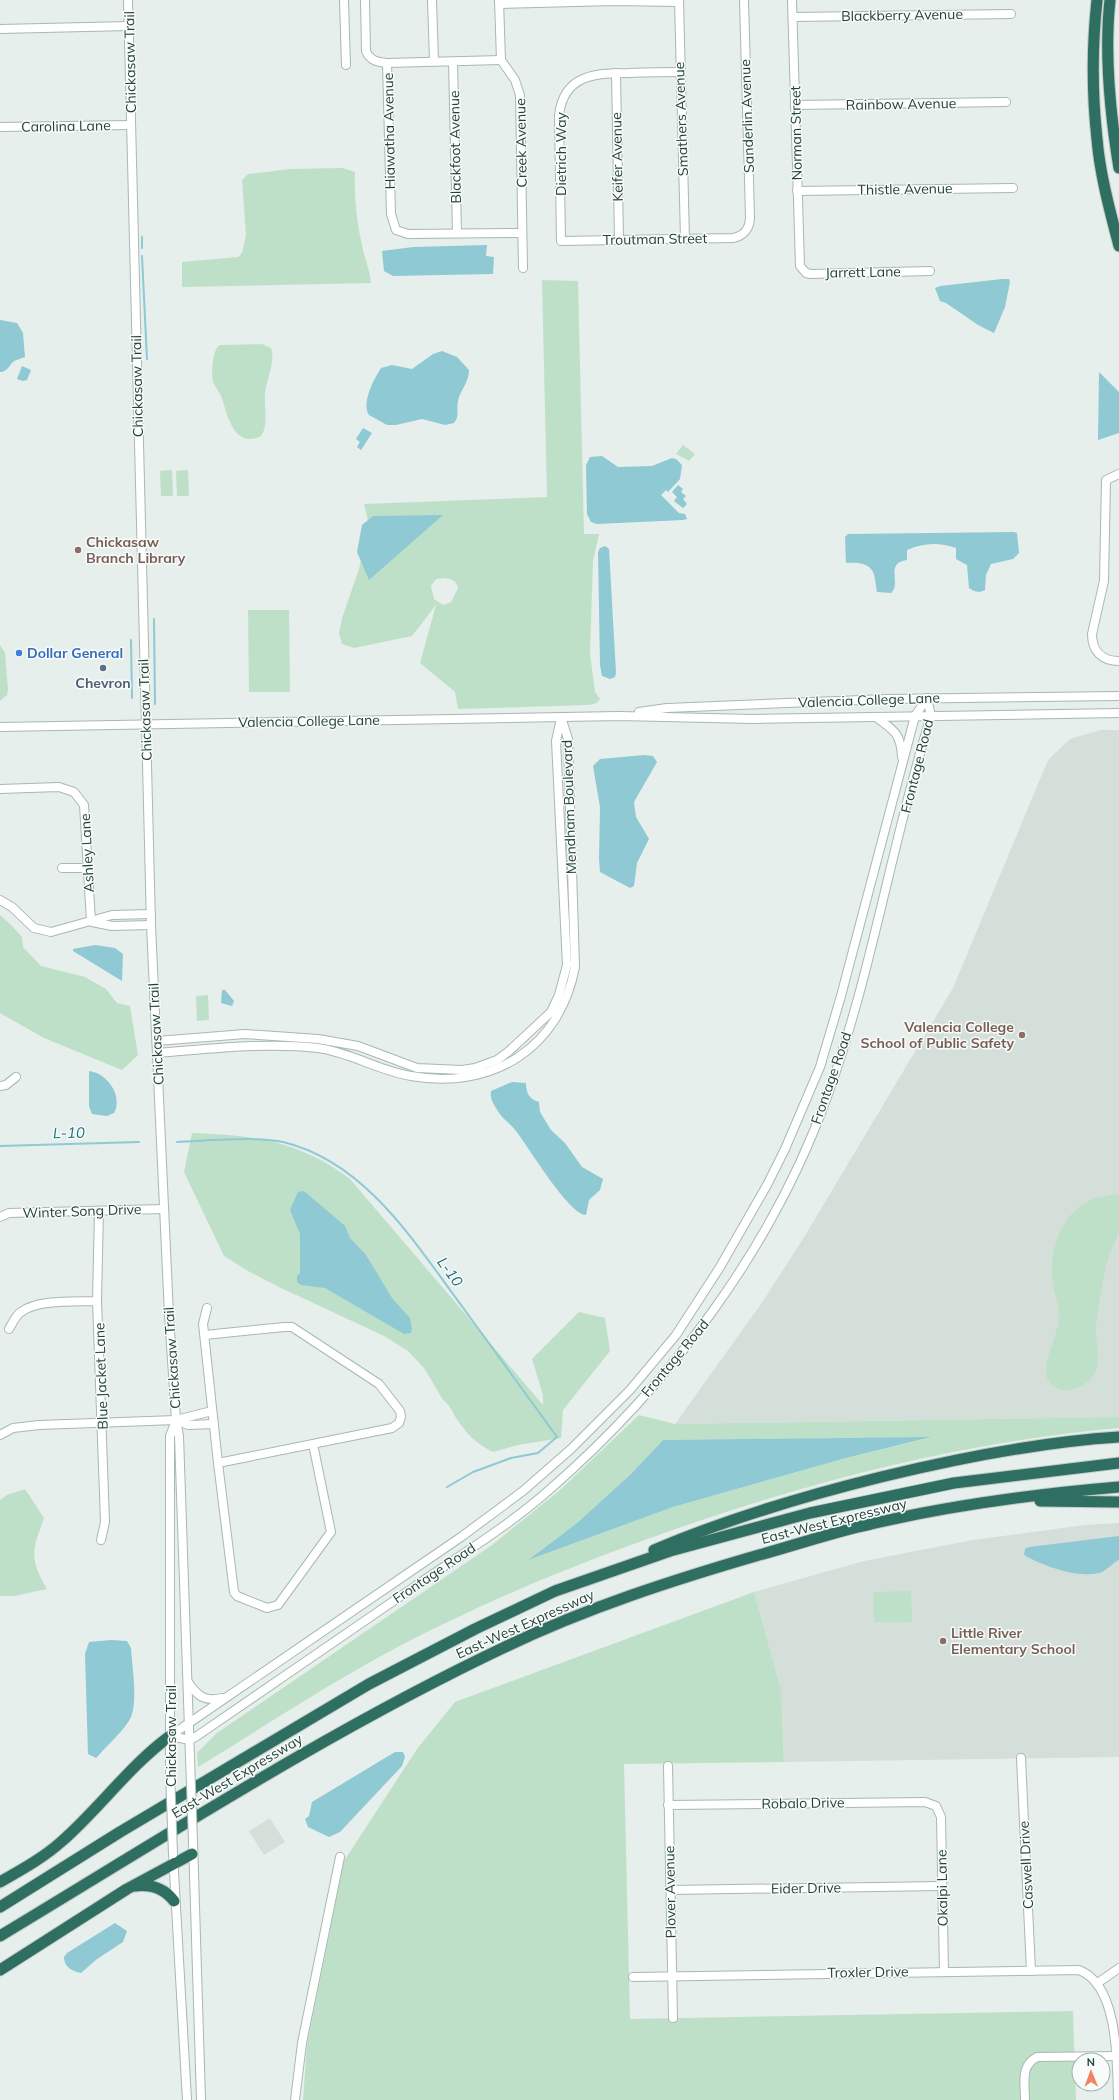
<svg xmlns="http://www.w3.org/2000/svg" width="1119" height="2100" font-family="Mulish,sans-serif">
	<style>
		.built { fill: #d4dfda }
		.green { fill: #bfe0c8; fill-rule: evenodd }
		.water { fill: #8ec9d4 }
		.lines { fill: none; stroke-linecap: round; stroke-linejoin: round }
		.stream { stroke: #8ec9d4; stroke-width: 2 }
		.minor-casing { stroke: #a8b8b2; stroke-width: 10 }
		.highway-casing { stroke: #c2cac8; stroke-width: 13 }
		.minor { stroke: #fff; stroke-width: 8 }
		.highway { stroke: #2f6f62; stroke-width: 11 }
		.minor-bridge-casing { stroke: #a8b8b2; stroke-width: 10; stroke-linecap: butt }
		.minor-bridge { stroke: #fff; stroke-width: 8 }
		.education-dot { fill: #8d6e63; stroke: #f7fbf9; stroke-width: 1.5 }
		.shop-dot { fill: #3f7fe0; stroke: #f7fbf9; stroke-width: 1.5 }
		.service-dot { fill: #5c6f8a; stroke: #f7fbf9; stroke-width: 1.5 }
		.labels { text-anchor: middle; stroke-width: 3; stroke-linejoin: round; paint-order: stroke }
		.street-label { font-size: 14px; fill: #24423a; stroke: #f7fbf9 }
		.education-label { font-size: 14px; font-weight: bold; fill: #785e54; stroke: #f7fbf9; text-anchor: start }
		.shop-label { font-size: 14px; font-weight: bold; fill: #366cbe; stroke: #f7fbf9; text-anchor: start }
		.service-label { font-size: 14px; font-weight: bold; fill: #4e5e75; stroke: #f7fbf9 }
		.water-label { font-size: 15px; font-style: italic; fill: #1c6f80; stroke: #f7fbf9 }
	</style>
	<rect width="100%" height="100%" fill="#e6efeb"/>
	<g class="built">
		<path d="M 1101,730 L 1119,730 L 1119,1417 L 675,1424 L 761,1304 L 803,1239 L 953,988 L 1048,760 L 1070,739 Z"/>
		<path d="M 1119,1523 L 1119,1757 L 784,1762 L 781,1689 L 754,1592 L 864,1561 L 973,1540 L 1085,1525 Z"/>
		<path d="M 270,1818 L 285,1842 L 264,1855 L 249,1831 Z"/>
	</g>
	<g class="green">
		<path d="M 343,168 L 355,172 C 354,199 357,223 363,250 C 366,262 370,271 371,283 L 182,287 L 182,262 L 238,257 L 242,253 L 246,235 L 242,180 L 248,174 L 258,173 L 290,169 Z"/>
		<path d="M 542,280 L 578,281 L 584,534 L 599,534 L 593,561 L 590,653 L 595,692 L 600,699 L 597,703 L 589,705 L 458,709 L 455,692 L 420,663 L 436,605 L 412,636 L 354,648 L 342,644 L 339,633 L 342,618 L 359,569 L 369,525 L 364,504 L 547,497 ZM 444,578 C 452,579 456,580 458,588 L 451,602 L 443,605 L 434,599 L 431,586 L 436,579 Z"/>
		<path d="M 262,344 L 271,348 C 276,362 266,380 265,394 C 264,406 269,428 260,437 C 254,439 247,440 242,437 C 229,430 226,408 221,396 C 219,391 215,387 213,382 C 211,374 212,349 220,345 Z"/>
		<path d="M 683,445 L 695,454 L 689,461 L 676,454 Z"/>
		<path d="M 172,470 L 173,496 L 161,496 L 160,471 Z"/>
		<path d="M 188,470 L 189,496 L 177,496 L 176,471 Z"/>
		<path d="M 248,610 L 289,610 L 290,692 L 249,692 Z"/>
		<path d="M 0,645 L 5,653 L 8,689 L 7,695 L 0,701 Z"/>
		<path d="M 0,915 L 12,926 L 22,937 L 23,947 L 41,966 L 85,977 L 106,989 L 117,1003 L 130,1006 L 138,1055 L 122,1070 L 44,1038 L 0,1013 Z"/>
		<path d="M 208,995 L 209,1020 L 197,1021 L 196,996 Z"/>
		<path d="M 192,1133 C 254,1135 299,1141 350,1179 L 543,1405 L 543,1395 L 532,1359 L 579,1312 L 605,1318 L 610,1351 L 563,1410 L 561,1438 L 518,1445 L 493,1452 C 475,1443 467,1434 456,1418 C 452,1411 450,1405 443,1400 L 424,1368 L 408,1351 L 384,1336 L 279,1287 L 248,1271 L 224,1256 L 184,1172 Z"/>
		<path d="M 1114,1194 L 1119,1195 C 1119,1206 1119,1220 1119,1231 C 1117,1240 1111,1250 1108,1259 C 1104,1274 1096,1316 1096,1331 C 1096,1345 1101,1360 1095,1373 C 1087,1388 1061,1398 1049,1382 C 1039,1369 1058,1335 1059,1318 C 1060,1307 1055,1296 1053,1285 C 1048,1253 1060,1212 1093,1199 C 1100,1196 1108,1196 1114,1194 Z"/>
		<path d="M 639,1415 L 675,1424 L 1119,1417 L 1119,1428 C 974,1441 839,1474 702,1520 C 616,1549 533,1581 452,1620 C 363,1661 281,1716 198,1767 L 197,1753 L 217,1733 L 492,1545 L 560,1490 ZM 928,1438 L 846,1458 L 673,1507 L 529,1559 L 577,1523 L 631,1474 L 663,1440 Z"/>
		<path d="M 25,1489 L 44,1518 C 32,1551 29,1558 47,1589 L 14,1596 L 0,1596 L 0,1500 L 7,1495 Z"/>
		<path d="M 911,1591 L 912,1622 L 874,1622 L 873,1592 Z"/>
		<path d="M 754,1592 L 781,1689 L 784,1762 L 624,1764 L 630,2019 L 1073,2011 L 1076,2100 L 303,2100 L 307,2045 L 344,1861 L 417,1749 L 455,1702 Z"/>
	</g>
	<g class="water">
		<path d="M 487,245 L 486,256 L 494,257 L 493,274 L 393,276 L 384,271 L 382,251 L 413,247 Z"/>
		<path d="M 1002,279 L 1009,279 L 1010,282 L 1005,307 L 994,333 L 978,325 L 946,303 L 940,301 L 935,288 L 940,286 Z"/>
		<path d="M 0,320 L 17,323 L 23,333 L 25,357 L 14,361 C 9,365 8,372 0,372 Z"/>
		<path d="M 442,351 L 457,357 L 469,370 C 469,383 460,390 458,401 C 456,409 460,416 454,423 L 445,425 L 422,419 L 396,425 L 387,425 L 369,415 C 361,403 374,379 381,368 L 392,365 L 412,369 L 433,354 Z"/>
		<path d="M 22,366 L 31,370 L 27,380 L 23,381 L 17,379 Z"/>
		<path d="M 1099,372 L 1119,392 L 1119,433 L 1098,440 Z"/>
		<path d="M 363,428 L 372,433 L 361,450 L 357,447 L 360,442 L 356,439 Z"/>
		<path d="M 602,456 L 618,467 L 652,466 L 672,458 L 676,459 L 682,465 L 680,479 L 668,492 L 666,490 L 661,495 L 679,513 L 685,514 L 687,519 L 683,520 L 597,524 L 591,522 L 587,514 L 586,465 L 590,457 Z"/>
		<path d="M 678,485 L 683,489 L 681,492 L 686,496 L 683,499 L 687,504 L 683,508 L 674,501 L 677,497 L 672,492 Z"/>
		<path d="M 443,515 L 369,580 L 357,552 L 362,525 L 373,516 Z"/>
		<path d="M 1014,532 L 1017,533 L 1019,553 L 1013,559 L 991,564 L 986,575 L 985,590 C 980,593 974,592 969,588 L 967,565 L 956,559 L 956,548 C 938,542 924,543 907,550 L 907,560 C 884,563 902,584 891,593 L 877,592 C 876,588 876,584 875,579 C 873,563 859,562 846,563 L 845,537 L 848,534 Z"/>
		<path d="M 605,546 L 609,549 L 616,673 L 615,677 L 610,679 L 602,676 L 600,665 L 598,552 L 600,548 Z"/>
		<path d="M 644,755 L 653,756 L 657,762 L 634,802 L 636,817 L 649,839 L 637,863 L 634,886 L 630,888 L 600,872 L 599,859 L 600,807 L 593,766 L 600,759 Z"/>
		<path d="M 95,945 L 115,948 L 123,954 L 122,981 L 73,951 L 73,949 Z"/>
		<path d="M 222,990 L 225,990 L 234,1001 L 232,1006 L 221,1003 Z"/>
		<path d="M 89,1071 C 108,1073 123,1097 114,1113 L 107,1116 L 92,1114 L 89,1106 Z"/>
		<path d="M 512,1082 L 526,1083 C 526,1093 529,1099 539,1102 L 540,1112 L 551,1130 L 565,1143 L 582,1167 L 603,1179 L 600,1190 L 589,1200 L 586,1215 C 569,1215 528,1146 516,1131 C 510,1123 501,1118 496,1108 C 492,1102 490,1098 491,1091 Z"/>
		<path d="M 304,1191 L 345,1226 L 350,1238 L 366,1255 L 392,1298 L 410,1318 L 412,1329 L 411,1333 L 404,1334 L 325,1288 L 301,1285 L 297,1282 L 297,1276 L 300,1273 L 300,1234 L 290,1210 L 298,1192 Z"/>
		<path d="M 931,1437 L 846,1458 L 673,1507 L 528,1560 L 577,1523 L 631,1474 L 663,1440 Z"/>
		<path d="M 1119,1536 L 1119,1560 C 1112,1563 1107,1571 1099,1573 C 1075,1578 1044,1566 1024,1555 L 1025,1549 L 1029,1547 Z"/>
		<path d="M 111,1640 L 127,1641 L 131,1648 C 132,1666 138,1701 131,1717 C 124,1731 109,1743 99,1755 L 96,1758 L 88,1754 L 85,1654 L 89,1642 Z"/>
		<path d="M 395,1752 L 403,1752 L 405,1757 L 402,1766 L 340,1832 L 329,1837 L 308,1827 L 305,1819 L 309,1816 L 312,1802 Z"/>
		<path d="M 115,1923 L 127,1931 L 123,1942 L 97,1959 L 81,1973 C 72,1971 64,1967 64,1957 L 67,1953 Z"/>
	</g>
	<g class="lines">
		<g class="stream">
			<path d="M 142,237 L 142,248"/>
			<path d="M 142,256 L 147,359"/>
			<path d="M 154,619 L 155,704"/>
			<path d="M 131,640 L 132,698"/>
			<path d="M 177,1142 C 207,1141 256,1136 283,1142 C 367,1162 416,1245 464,1309 C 495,1352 526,1394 557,1437 L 538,1453 L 511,1458 L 473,1472 L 447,1487"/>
			<path d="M 0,1146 L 139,1142"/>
		</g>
		<g class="minor-casing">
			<g id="minor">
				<path d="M 128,0 L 151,925 L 169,1315 L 176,1420 L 179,1436 L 190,1758"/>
				<path d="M 344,0 L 346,65"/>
				<path d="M 365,0 L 366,51 C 370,61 378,62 387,63 L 501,60"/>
				<path d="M 432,0 L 434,61"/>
				<path d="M 499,0 L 501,60 L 515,80 L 520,95 L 523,268"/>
				<path d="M 679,0 L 685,239"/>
				<path d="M 792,0 L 800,266 L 806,273 L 811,274 L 930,271"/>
				<path d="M 500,4 L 613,1 L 679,2"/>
				<path d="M 793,17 L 1011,14"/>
				<path d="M 0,29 L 129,26"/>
				<path d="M 453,62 L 457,233"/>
				<path d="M 387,63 L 391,214 L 396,230 L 408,234 L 522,233"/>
				<path d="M 680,72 C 663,72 646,72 630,73 C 596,73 564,74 559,115 L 561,241 L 733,238 C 744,236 750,228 750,217 L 744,0"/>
				<path d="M 616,73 L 619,240"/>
				<path d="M 795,105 L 1006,102"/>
				<path d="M 0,127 L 131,125"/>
				<path d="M 797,191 L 1013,188"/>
				<path d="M 1119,474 L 1106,480 L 1104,581 L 1092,634 C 1092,651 1102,661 1119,661"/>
				<path d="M 639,712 L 667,708 L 887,699 L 1119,696"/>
				<path d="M 876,717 C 894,730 901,734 902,757"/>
				<path d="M 0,727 L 619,716 L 754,719 L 1119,713"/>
				<path d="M 0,789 L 59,787 L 74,792 L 84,805 L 91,921"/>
				<path d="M 62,868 L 88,868"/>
				<path d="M 0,900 L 12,907 L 34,928 L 51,932 L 112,915 L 151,914"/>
				<path d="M 92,922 L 112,926 L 151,925"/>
				<path d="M 157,1041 L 245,1034 L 318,1039 L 358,1046 L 417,1068 L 462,1070 L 475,1068 L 497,1060 L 508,1052 L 551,1012 L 559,995 L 567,965 L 556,741 L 561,718"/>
				<path d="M 157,1053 C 210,1049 264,1042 318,1048 C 350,1052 379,1071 411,1076 C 491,1090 559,1050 575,967 L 568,739 L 561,717"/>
				<path d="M 0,1086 L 6,1085 L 16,1077"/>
				<path d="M 99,1211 L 97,1301 L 105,1522 L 101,1540"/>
				<path d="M 0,1217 L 9,1213 L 164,1209"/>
				<path d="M 207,1308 L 203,1324 L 218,1463"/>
				<path d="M 9,1329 C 12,1324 16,1315 21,1312 C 38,1299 77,1302 97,1301"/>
				<path d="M 205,1335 L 284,1327 L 292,1327 L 379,1384 L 400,1411 L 401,1417 L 399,1423 L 392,1428 L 218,1463 L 234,1592 L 237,1596 L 267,1608 L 278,1605 L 331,1532 L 313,1444"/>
				<path d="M 176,1420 L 188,1425 L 214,1424"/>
				<path d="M 0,1435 L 13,1428 L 39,1425 L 176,1420 L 212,1411"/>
				<path d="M 188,1682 C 197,1696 205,1702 222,1698"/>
				<path d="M 170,1736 L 190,1740 L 197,1736 C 269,1686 342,1637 414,1587 C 459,1556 507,1527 548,1491 C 670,1385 772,1249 827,1097 C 872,973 892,841 931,716 L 927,698"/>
				<path d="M 170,1736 L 461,1537 L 523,1491 L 571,1449 L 630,1390 L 676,1335 L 720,1267 L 767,1185 L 785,1149 L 820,1067 L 841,996 L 915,716 L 927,698"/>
				<path d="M 1021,1758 L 1031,1971"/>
				<path d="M 668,1766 L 673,2018"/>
				<path d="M 170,1771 L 170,1436 L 176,1421"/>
				<path d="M 668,1805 L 925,1802 L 936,1806 L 941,1817 L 944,1971"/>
				<path d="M 193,1841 L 201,2100"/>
				<path d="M 173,1854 L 187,2100"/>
				<path d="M 670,1890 L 942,1886"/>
				<path d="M 633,1977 L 1079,1970 C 1119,1985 1117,2063 1118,2100"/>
				<path d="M 1099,1982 L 1119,1968"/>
				<path d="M 295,2100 L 302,2043 L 340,1857"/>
				<path d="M 1025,2100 C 1025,2083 1020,2066 1037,2057 L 1119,2056"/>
			</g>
		</g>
		<g class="highway-casing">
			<g id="highway">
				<path d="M 1097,0 C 1092,46 1092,93 1097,139 C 1100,175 1110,211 1119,246"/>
				<path d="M 1110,0 C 1104,55 1110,113 1119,168"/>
				<path d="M 1040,1501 L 1119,1502"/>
				<path d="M 654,1550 C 727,1519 804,1496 881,1477 C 959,1458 1039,1442 1119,1437"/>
				<path d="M 0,1882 C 21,1870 43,1858 61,1842 C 100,1808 128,1767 170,1736"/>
				<path d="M 135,1886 C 151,1884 164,1888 174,1901"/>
				<path d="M 0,1907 L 120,1832 L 369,1684 L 475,1629 L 555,1591 L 670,1551 L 810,1513 L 954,1483 L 1119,1463"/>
				<path d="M 0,1936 C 166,1836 330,1730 505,1647 C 586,1608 673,1580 759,1555 C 796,1545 833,1532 871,1524 C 952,1505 1036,1494 1119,1487"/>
				<path d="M 0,1970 L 127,1889 L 192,1854"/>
			</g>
		</g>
		<use href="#minor" class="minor"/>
		<use href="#highway" class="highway"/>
		<g class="minor-bridge-casing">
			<g id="minor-bridge">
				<path d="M 190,1758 L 193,1841"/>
				<path d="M 170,1771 L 173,1854"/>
			</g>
		</g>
		<use href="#minor-bridge" class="minor-bridge"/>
	</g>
	<g class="education-dot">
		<circle cx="78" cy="550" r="4"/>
		<circle cx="1022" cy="1035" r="4"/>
		<circle cx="943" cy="1641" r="4"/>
	</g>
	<circle class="shop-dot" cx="19" cy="653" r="4"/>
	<circle class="service-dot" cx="103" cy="668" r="4"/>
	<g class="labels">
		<g class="street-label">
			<text transform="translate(902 15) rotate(-1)" y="5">Blackberry Avenue</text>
			<text transform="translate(130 62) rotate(-91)" y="5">Chickasaw Trail</text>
			<text transform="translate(901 104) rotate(-1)" y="5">Rainbow Avenue</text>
			<text transform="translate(747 116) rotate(-92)" y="5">Sanderlin Avenue</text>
			<text transform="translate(681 119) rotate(-92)" y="5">Smathers Avenue</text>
			<text transform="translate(66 126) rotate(-1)" y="5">Carolina Lane</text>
			<text transform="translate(389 131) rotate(-91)" y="5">Hiawatha Avenue</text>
			<text transform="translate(796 133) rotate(-91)" y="5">Norman Street</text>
			<text transform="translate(521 143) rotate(-91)" y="5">Creek Avenue</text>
			<text transform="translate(455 147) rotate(-91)" y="5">Blackfoot Avenue</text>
			<text transform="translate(561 154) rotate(-90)" y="5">Dietrich Way</text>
			<text transform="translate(617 157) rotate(-91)" y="5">Keifer Avenue</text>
			<text transform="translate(905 189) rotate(-1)" y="5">Thistle Avenue</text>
			<text transform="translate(655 239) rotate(-1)" y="5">Troutman Street</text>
			<text transform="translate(863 272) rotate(-1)" y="5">Jarrett Lane</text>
			<text transform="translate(137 386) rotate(-91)" y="5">Chickasaw Trail</text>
			<text transform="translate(869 700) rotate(-2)" y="5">Valencia College Lane</text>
			<text transform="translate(145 710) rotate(-92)" y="5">Chickasaw Trail</text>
			<text transform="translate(309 721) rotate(-1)" y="5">Valencia College Lane</text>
			<text transform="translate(917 766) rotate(-76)" y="5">Frontage Road</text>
			<text transform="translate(569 807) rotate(-92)" y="5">Mendham Boulevard</text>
			<text transform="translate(87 853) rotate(-93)" y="5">Ashley Lane</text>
			<text transform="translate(156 1034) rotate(-93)" y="5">Chickasaw Trail</text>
			<text transform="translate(831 1078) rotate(-71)" y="5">Frontage Road</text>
			<text transform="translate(82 1211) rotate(-2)" y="5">Winter Song Drive</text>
			<text transform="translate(172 1358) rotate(-94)" y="5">Chickasaw Trail</text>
			<text transform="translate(675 1358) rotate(-50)" y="5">Frontage Road</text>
			<text transform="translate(101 1376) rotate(-92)" y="5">Blue Jacket Lane</text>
			<text transform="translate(834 1521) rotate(-14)" y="5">East-West Expressway</text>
			<text transform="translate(434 1573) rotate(-34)" y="5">Frontage Road</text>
			<text transform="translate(525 1624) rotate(-24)" y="5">East-West Expressway</text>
			<text transform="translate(171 1736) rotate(-90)" y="5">Chickasaw Trail</text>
			<text transform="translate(237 1776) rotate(-31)" y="5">East-West Expressway</text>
			<text transform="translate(803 1803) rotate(-1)" y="5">Robalo Drive</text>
			<text transform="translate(1026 1865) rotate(-93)" y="5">Caswell Drive</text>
			<text transform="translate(806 1888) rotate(-1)" y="5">Eider Drive</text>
			<text transform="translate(942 1888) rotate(-91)" y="5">Okalpi Lane</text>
			<text transform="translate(670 1892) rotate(-91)" y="5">Plover Avenue</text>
			<text transform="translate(868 1972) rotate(-1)" y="5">Troxler Drive</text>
		</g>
		<g class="education-label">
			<text x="86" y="547">Chickasaw<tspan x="86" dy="16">Branch Library</tspan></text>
			<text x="1014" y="1032" text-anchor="end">Valencia College<tspan x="1014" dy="16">School of Public Safety</tspan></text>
			<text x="951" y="1638">Little River<tspan x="951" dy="16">Elementary School</tspan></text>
		</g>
		<g class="shop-label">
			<text x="27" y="658">Dollar General</text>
		</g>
		<g class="service-label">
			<text x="103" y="688">Chevron</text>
		</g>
		<g class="water-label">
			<text transform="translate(69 1133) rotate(-1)" y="5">L-10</text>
			<text transform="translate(450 1272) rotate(54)" y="5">L-10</text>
		</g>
	</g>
	<g transform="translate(1091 2072) rotate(359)"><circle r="19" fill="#f7fbf9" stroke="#a3b1ad"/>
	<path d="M0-3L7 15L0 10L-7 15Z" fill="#f4845f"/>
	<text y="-6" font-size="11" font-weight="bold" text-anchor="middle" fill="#24423a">N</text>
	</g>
</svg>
